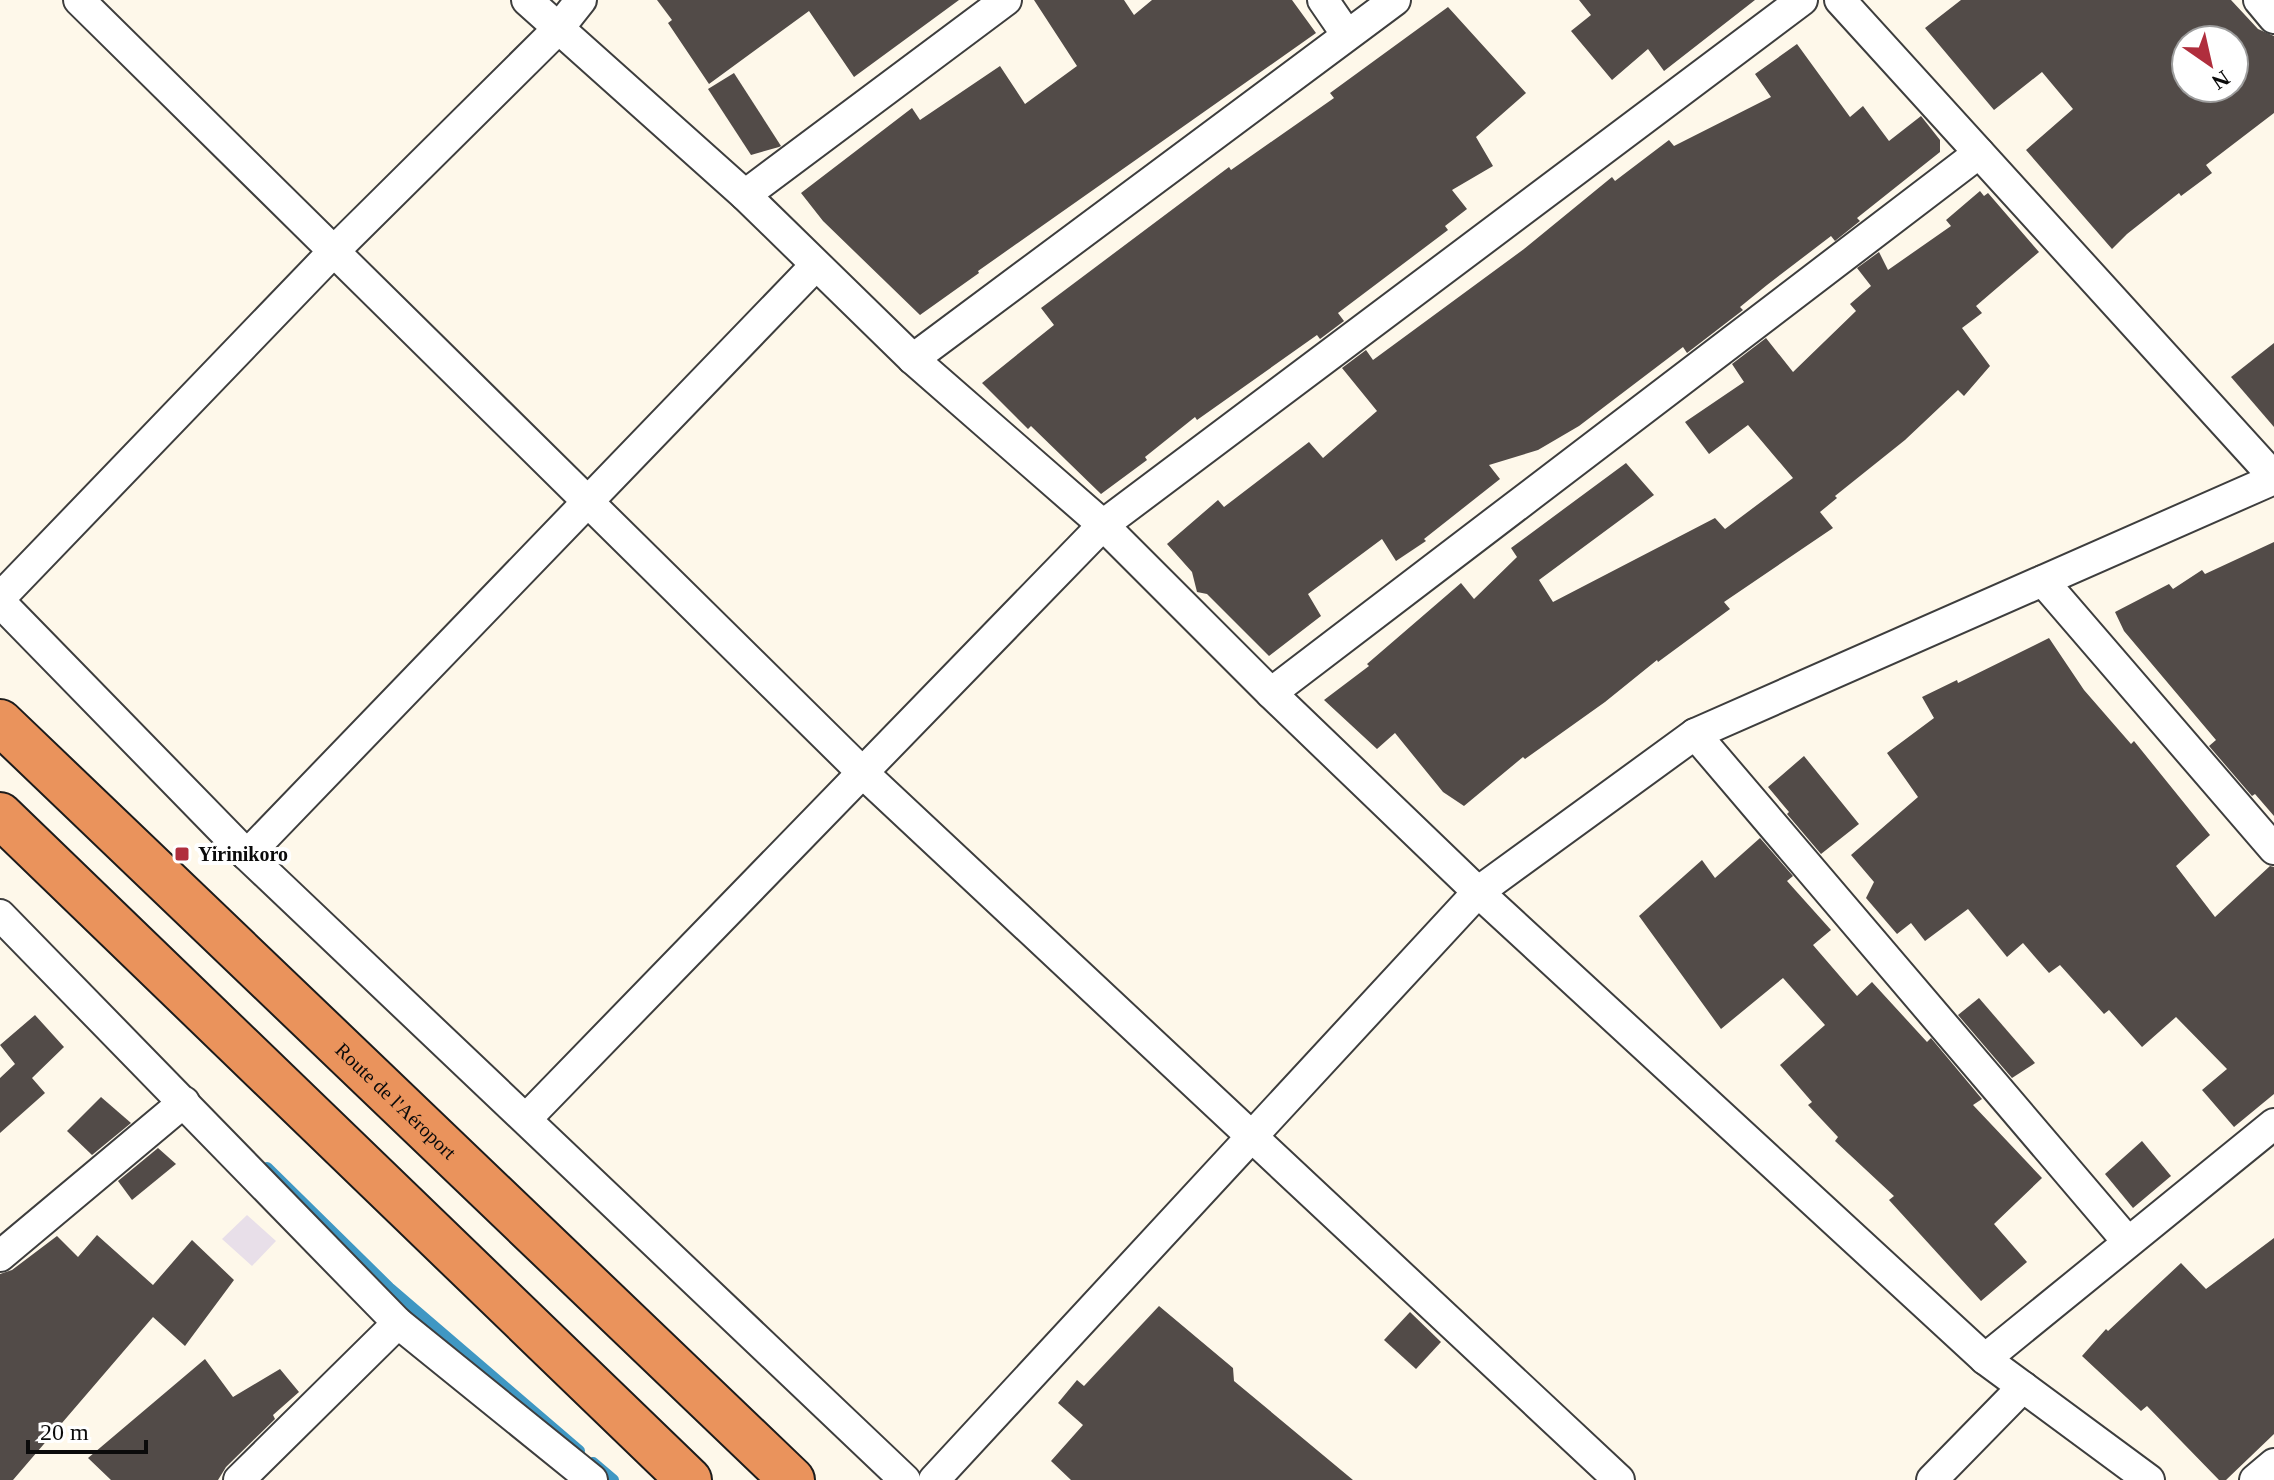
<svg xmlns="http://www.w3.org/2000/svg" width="2274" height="1480" font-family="'Times New Roman',serif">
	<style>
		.industrial { fill: #e8dfe9 }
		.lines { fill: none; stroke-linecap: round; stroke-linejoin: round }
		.stream { stroke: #3f97c3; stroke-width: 12 }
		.building { fill: #524b48; fill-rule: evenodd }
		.street-casing { stroke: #3e3e3e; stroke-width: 34 }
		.highway-casing { stroke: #1c1c1c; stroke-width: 48 }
		.street { stroke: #fff; stroke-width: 30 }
		.highway { stroke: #ea935c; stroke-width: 44 }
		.poi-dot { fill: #b02e3d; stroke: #fff; stroke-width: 3 }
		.labels { text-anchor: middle; stroke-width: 8; stroke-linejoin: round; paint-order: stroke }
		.poi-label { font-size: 20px; font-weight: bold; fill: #0b0b0b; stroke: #fff; text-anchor: start }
		.street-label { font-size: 20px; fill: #0b0b0b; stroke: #fff }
	</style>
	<rect width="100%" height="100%" fill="#fef8ea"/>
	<path class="industrial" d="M 247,1215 L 276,1241 L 252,1266 L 222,1239 Z"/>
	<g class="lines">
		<g class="stream">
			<path d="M 267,1168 L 389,1288 L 579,1451"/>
			<path d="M 593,1463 L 613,1480"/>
		</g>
	</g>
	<g class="building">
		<path d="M 657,0 L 959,0 L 854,77 L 809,11 L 709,84 L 668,23 L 672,20 Z"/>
		<path d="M 1034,0 L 1124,0 L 1134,15 L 1152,0 L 1292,0 L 1316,33 L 978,271 L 979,273 L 920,315 L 823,221 L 801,193 L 912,108 L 920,120 L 1000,66 L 1025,104 L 1077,66 Z"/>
		<path d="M 1579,0 L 1755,0 L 1664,71 L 1648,49 L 1612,80 L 1571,31 L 1591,15 Z"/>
		<path d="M 1961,0 L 2231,0 L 2258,29 L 2274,36 L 2274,113 L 2206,165 L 2212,173 L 2181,196 L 2179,193 L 2127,234 L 2112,249 L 2026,150 L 2073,109 L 2042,72 L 1994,110 L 1925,28 ZM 2186,40 L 2234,40 L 2234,88 L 2186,88 Z"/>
		<path d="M 1448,7 L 1526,93 L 1476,137 L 1493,166 L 1452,190 L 1467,209 L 1445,226 L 1448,230 L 1338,313 L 1344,321 L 1320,339 L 1317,335 L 1197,420 L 1195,417 L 1145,457 L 1147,460 L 1101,494 L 1031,426 L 1028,429 L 982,383 L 1054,325 L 1041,308 L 1229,167 L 1231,170 L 1334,98 L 1330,93 Z"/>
		<path d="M 1797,44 L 1850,117 L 1863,106 L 1889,141 L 1921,116 L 1940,140 L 1940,152 L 1857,218 L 1860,221 L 1835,241 L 1831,236 L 1767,285 L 1740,307 L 1743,310 L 1687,353 L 1683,347 L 1579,426 L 1538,450 L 1489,465 L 1500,479 L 1424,539 L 1426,541 L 1396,561 L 1382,539 L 1308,594 L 1321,616 L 1269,656 L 1207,594 L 1197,592 L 1192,572 L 1167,544 L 1218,500 L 1224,507 L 1309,442 L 1323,458 L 1377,411 L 1342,368 L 1366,350 L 1373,360 L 1524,249 L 1612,177 L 1615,181 L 1669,140 L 1674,146 L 1771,97 L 1755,74 Z"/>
		<path d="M 734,73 L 781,146 L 779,147 L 751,155 L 708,89 Z"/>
		<path d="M 1980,191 L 1984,196 L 1988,193 L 2039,252 L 1976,306 L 1982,313 L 1962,328 L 1990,366 L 1964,396 L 1958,390 L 1905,440 L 1835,496 L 1837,498 L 1820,512 L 1833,528 L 1724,602 L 1730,609 L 1658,662 L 1657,660 L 1605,702 L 1525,759 L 1523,757 L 1464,806 L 1443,792 L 1395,733 L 1377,749 L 1324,700 L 1369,666 L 1367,664 L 1461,583 L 1474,599 L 1517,557 L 1511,548 L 1626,463 L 1654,495 L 1539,580 L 1553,602 L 1715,518 L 1725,529 L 1793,478 L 1748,425 L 1709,454 L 1685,422 L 1744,382 L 1732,364 L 1766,338 L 1793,372 L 1856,311 L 1850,304 L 1871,286 L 1857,268 L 1879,252 L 1888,270 L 1951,226 L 1946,220 Z"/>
		<path d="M 2274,343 L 2274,427 L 2231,377 Z"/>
		<path d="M 2274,542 L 2274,816 L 2255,794 L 2252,796 L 2209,746 L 2216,740 L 2124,631 L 2115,612 L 2169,584 L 2173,589 L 2202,570 L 2205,574 Z"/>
		<path d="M 2049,638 L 2084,690 L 2131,744 L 2134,741 L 2210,835 L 2176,866 L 2215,917 L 2270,866 L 2274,867 L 2274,1094 L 2234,1127 L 2202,1090 L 2227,1069 L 2176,1017 L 2142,1047 L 2109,1010 L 2104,1014 L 2060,965 L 2049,973 L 2023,943 L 2007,957 L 1968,909 L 1925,941 L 1911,923 L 1897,934 L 1866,898 L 1874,882 L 1851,855 L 1918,797 L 1887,753 L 1934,718 L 1922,697 L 1957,680 L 1958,683 Z"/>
		<path d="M 1804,756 L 1859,824 L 1821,854 L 1787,814 L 1789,812 L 1768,787 Z"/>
		<path d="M 1760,838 L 1793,876 L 1787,881 L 1831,930 L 1813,945 L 1857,996 L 1872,982 L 1927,1042 L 1931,1038 L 1982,1099 L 1973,1105 L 2042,1178 L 1994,1224 L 2027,1262 L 1981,1301 L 1889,1200 L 1894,1196 L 1835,1141 L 1838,1137 L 1808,1105 L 1812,1102 L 1780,1065 L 1825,1025 L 1783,978 L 1721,1029 L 1639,916 L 1702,860 L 1715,878 Z"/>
		<path d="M 1979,998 L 2035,1063 L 2012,1078 L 1958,1015 Z"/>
		<path d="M 35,1015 L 64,1047 L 32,1078 L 45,1093 L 0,1133 L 0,1078 L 15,1064 L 0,1045 Z"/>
		<path d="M 101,1097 L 131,1123 L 92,1155 L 67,1131 Z"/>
		<path d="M 2142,1141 L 2171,1176 L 2133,1208 L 2105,1174 Z"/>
		<path d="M 158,1148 L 176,1164 L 132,1200 L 118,1181 Z"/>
		<path d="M 97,1235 L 153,1285 L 192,1240 L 234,1280 L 185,1346 L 153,1317 L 13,1480 L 0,1480 L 0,1274 L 12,1270 L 57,1236 L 78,1257 Z"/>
		<path d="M 2274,1238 L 2274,1434 L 2226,1480 L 2219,1480 L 2147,1406 L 2141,1411 L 2082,1356 L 2106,1329 L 2108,1331 L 2181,1263 L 2206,1289 Z"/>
		<path d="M 1159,1306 L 1233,1368 L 1234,1381 L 1353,1480 L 1071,1480 L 1051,1461 L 1083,1425 L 1058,1403 L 1077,1380 L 1084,1386 Z"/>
		<path d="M 1410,1312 L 1441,1342 L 1416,1369 L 1384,1340 Z"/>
		<path d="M 205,1359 L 233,1397 L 280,1369 L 299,1392 L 273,1415 L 275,1419 L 226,1467 L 218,1480 L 111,1480 L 88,1458 Z"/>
	</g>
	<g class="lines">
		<g class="street-casing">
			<g id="street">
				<path d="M 79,0 L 863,773 L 1619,1480"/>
				<path d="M 527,0 L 745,195 L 913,359 L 1103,525 L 1271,693 L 1478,892 L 1985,1359 L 2149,1480"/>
				<path d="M 1323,0 L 1347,35"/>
				<path d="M 1840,0 L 2274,477"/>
				<path d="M 2259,0 L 2274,18"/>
				<path d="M 745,195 L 1006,0"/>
				<path d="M 913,359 L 1395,0"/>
				<path d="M 2043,581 L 2274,849"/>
				<path d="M 0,598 L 333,252 L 558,29 L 581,0"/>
				<path d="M 0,602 L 247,855 L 905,1480"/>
				<path d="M 1271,693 L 1979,153"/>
				<path d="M 1695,734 L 2128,1242"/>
				<path d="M 247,855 L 816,265"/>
				<path d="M 0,915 L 398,1323 L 592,1480"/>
				<path d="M 526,1119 L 1103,525 L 1802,0"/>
				<path d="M 0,1256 L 184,1102"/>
				<path d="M 1985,1359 L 2274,1124"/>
				<path d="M 239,1480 L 398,1323"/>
				<path d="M 934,1480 L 1478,892 L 1695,734 L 2274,479"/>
				<path d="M 1932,1480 L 2023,1387"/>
				<path d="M 2255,1480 L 2274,1464"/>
			</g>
		</g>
		<g class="highway-casing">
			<g id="highway">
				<path id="s1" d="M 0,722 L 792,1480"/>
				<path d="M 0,815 L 689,1480"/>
			</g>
		</g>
		<use href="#street" class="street"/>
		<use href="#highway" class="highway"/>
	</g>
	<rect class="poi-dot" x="174" y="846" width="16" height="16" rx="4"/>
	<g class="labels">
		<g class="poi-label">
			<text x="198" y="861">Yirinikoro</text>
		</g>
		<g class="street-label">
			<text dy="7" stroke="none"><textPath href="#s1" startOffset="548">Route de l'Aéroport</textPath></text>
		</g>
	</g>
	<g transform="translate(2210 64) rotate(146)"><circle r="38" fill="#ffffff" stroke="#9d9d9d" stroke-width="2"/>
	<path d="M0-6L14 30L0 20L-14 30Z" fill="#b02e3d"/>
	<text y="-12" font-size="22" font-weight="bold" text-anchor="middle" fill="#0b0b0b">N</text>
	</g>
	<path d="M28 1440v12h118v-12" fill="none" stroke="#0b0b0b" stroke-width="4"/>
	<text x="40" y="1440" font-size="24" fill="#0b0b0b" stroke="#ffffff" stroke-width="6" paint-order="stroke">20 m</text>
</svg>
